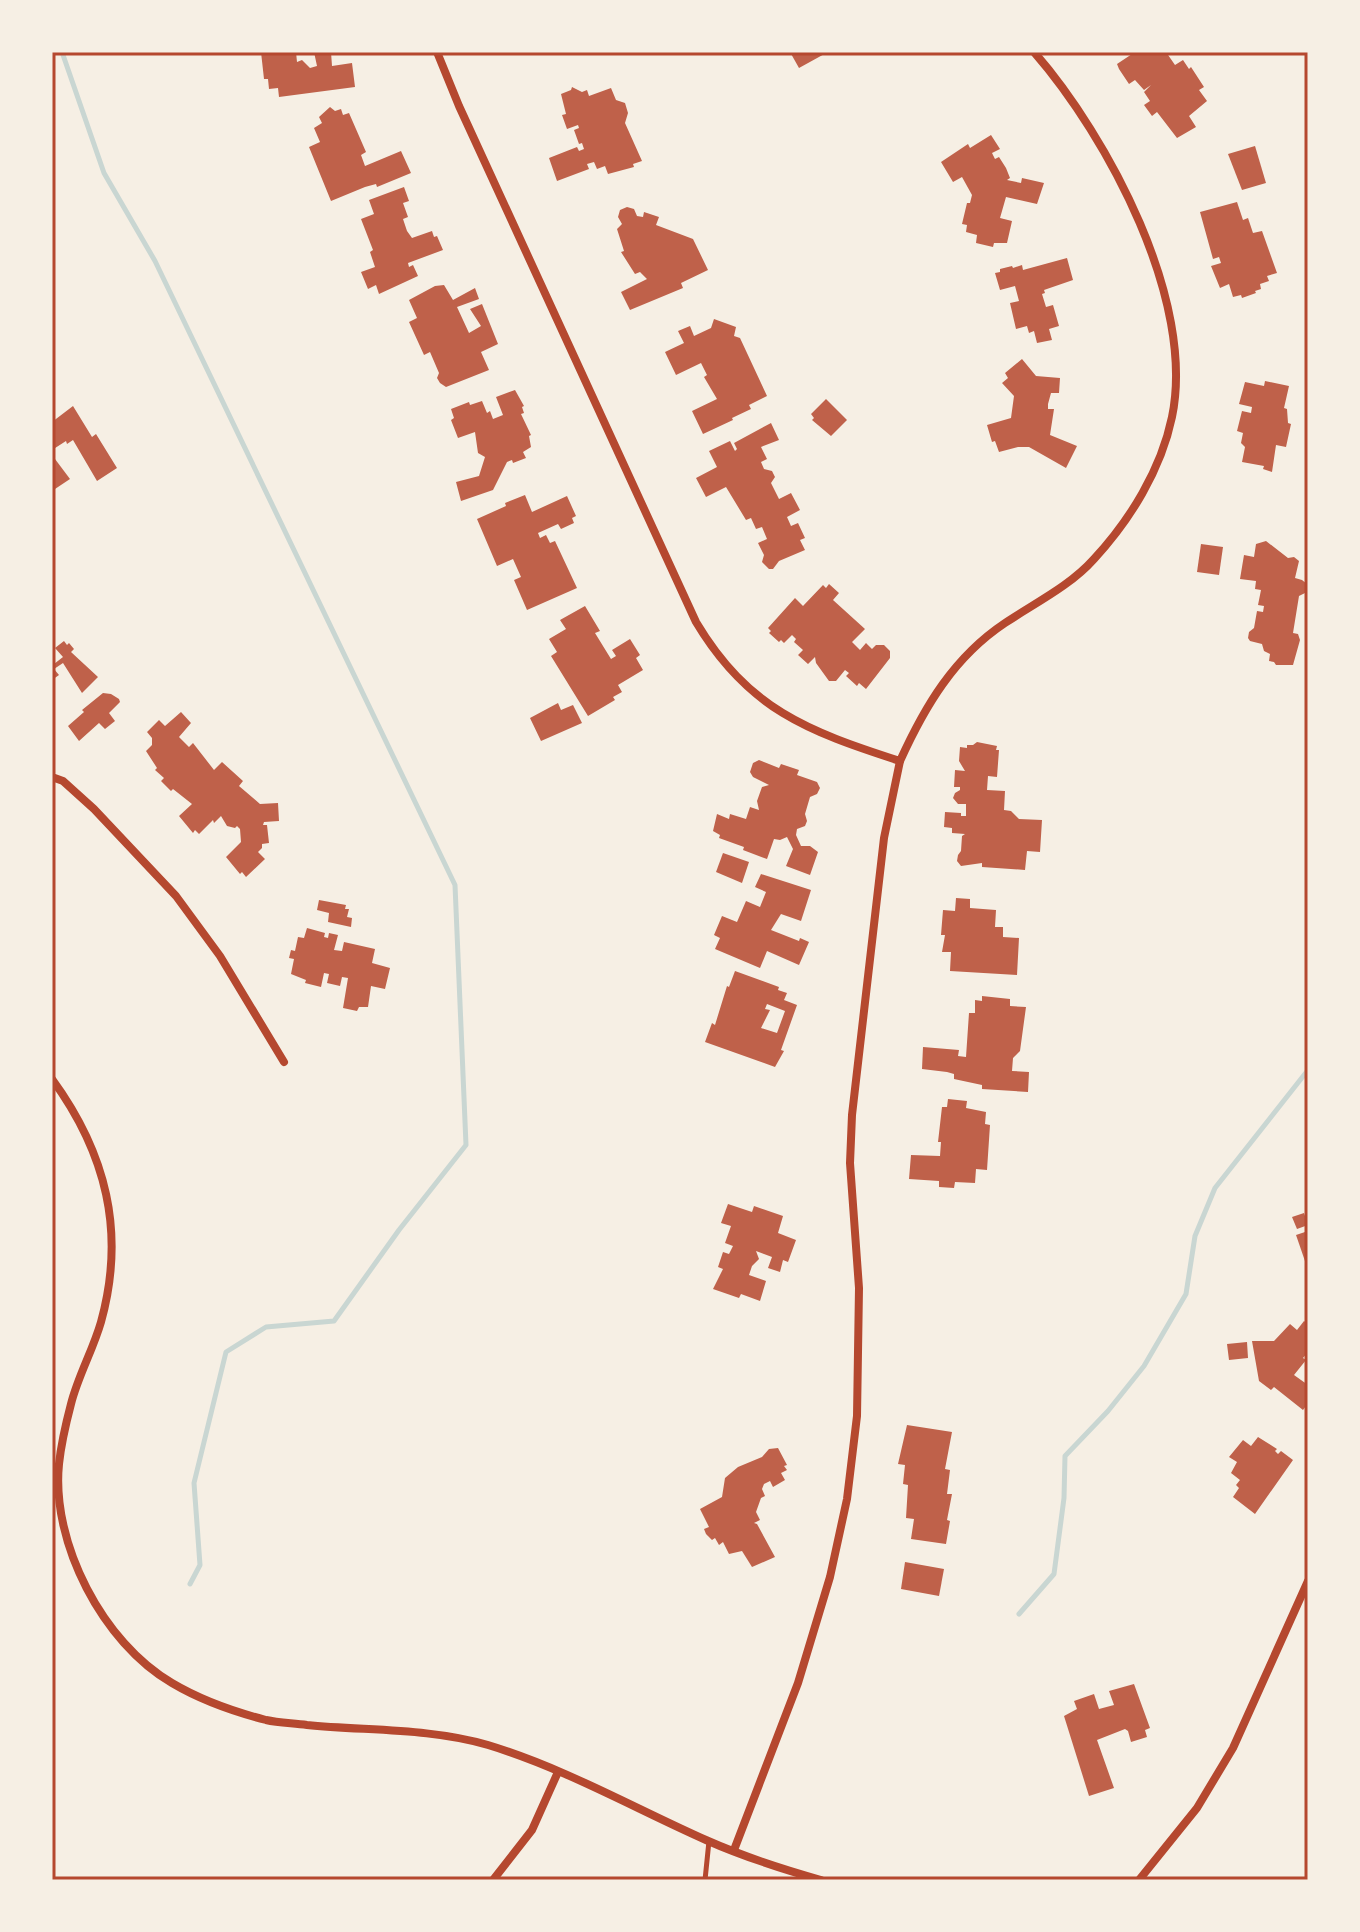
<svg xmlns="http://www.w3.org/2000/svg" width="1360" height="1932" font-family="Inter,sans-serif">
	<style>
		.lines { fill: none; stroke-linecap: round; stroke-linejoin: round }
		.stream { stroke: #c9d6d2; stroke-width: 5 }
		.building { fill: #bf614a; fill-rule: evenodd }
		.service { stroke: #b5482f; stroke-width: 5 }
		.minor { stroke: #b5482f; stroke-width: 8 }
		.neatline { fill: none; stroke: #b5482f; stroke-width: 3 }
	</style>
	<rect width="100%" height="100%" fill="#f6efe4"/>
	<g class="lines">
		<g class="stream">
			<path d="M 62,52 L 104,173 L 155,261 L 455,885 L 466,1145 L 399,1230 L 334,1321 L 266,1327 L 226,1352 L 194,1483 L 200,1565 L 190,1584"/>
			<path d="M 1019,1614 L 1054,1574 L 1064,1498 L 1065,1456 L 1108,1411 L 1144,1366 L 1186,1294 L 1195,1236 L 1215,1188 L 1308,1070"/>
		</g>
	</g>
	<g class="building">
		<path d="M 261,52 L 296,52 L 297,62 L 302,60 L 310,68 L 317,66 L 314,52 L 331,52 L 332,66 L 352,63 L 355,87 L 279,97 L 278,88 L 269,89 L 268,79 L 264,79 Z"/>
		<path d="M 790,52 L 828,52 L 799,68 Z"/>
		<path d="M 1135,52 L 1166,52 L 1175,65 L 1183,60 L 1189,69 L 1191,67 L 1204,87 L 1199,90 L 1207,101 L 1189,116 L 1196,127 L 1177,138 L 1157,112 L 1152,116 L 1144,105 L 1150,101 L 1144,92 L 1151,85 L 1144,90 L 1135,80 L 1129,84 L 1119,69 L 1117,64 Z"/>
		<path d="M 572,87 L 582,92 L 587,90 L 589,96 L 611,88 L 616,100 L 625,103 L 628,113 L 625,123 L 642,161 L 633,164 L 634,167 L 608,174 L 605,166 L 597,169 L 594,162 L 587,164 L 589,169 L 557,181 L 549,158 L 577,147 L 579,151 L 584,149 L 582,143 L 579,144 L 574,130 L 579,128 L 578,125 L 567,129 L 562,115 L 566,114 L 561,94 L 571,90 Z"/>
		<path d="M 330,107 L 335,111 L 341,109 L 343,115 L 349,113 L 366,152 L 361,155 L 365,166 L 401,151 L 411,173 L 377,187 L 376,184 L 365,187 L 331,201 L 309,147 L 320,142 L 314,128 L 322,123 L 319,117 Z"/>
		<path d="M 991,135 L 1000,149 L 992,153 L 995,159 L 999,157 L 1006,168 L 1010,178 L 1007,180 L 1021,183 L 1022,178 L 1044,183 L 1037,204 L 1006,197 L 1000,218 L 1012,221 L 1007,243 L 994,243 L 993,247 L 976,243 L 977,235 L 966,232 L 967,225 L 962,224 L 967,203 L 970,203 L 972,195 L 962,177 L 953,182 L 941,162 L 968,144 L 970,148 Z"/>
		<path d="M 1255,146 L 1266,183 L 1242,190 L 1228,154 Z"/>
		<path d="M 404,187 L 409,201 L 403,203 L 408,217 L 403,219 L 407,231 L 412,238 L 432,231 L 434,237 L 437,236 L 443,250 L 408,263 L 409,267 L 413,265 L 418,276 L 379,294 L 376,285 L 368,289 L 361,272 L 375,267 L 370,252 L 373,250 L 361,219 L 374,214 L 369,200 Z"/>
		<path d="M 1237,202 L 1243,220 L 1248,218 L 1253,233 L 1262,231 L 1277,273 L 1267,276 L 1269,281 L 1260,284 L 1261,289 L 1255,291 L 1256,293 L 1242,298 L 1241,295 L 1233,297 L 1229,284 L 1220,288 L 1211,266 L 1221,263 L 1219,257 L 1213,259 L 1200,212 Z"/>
		<path d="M 627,207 L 634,209 L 637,216 L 643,217 L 644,212 L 659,217 L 656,225 L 693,239 L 708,270 L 681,283 L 683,288 L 630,310 L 621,292 L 647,279 L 640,272 L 635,274 L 621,252 L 624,251 L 617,229 L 622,224 L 618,217 L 620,210 Z"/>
		<path d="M 1067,258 L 1073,280 L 1044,290 L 1045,293 L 1042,294 L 1046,307 L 1053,305 L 1059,326 L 1049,329 L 1052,340 L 1037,343 L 1034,331 L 1029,333 L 1027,326 L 1016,329 L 1010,303 L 1019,301 L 1015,286 L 1000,290 L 995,273 L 1000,272 L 1000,269 L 1012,266 L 1013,268 L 1022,265 L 1023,270 Z"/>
		<path d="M 444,285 L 453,300 L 475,288 L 479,299 L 457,307 L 469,333 L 481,326 L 470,309 L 482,304 L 498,344 L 481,352 L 489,370 L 446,387 L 440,383 L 437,378 L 439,373 L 430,352 L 424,355 L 409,322 L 417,318 L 409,300 L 435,286 Z"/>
		<path d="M 714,319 L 736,327 L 734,336 L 740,338 L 767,396 L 749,405 L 751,409 L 732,418 L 733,420 L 703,434 L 692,411 L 717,399 L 704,377 L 707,375 L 701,363 L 676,375 L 665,352 L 684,343 L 678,331 L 690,326 L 694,336 L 711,328 Z"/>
		<path d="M 1022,359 L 1036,376 L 1060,378 L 1059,393 L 1051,393 L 1048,404 L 1048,409 L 1054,409 L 1050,435 L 1077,446 L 1066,468 L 1029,447 L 1018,447 L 999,452 L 995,441 L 992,442 L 987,425 L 1011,418 L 1014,396 L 1002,383 L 1008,378 L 1005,373 Z"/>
		<path d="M 1265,381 L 1289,386 L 1284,408 L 1287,409 L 1288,423 L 1291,424 L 1286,447 L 1276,445 L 1272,472 L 1263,469 L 1264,466 L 1242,462 L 1245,447 L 1241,443 L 1243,433 L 1237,431 L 1242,411 L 1251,413 L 1252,407 L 1239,404 L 1245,382 L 1264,386 Z"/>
		<path d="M 515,390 L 524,406 L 522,407 L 524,413 L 521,414 L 531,435 L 529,436 L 531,447 L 523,452 L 526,458 L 513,463 L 512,460 L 507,462 L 493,490 L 461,501 L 456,482 L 479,476 L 485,457 L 478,453 L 475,432 L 458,438 L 451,420 L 454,418 L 451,409 L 469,402 L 470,405 L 482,401 L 487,413 L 490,411 L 493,419 L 503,415 L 496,397 Z"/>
		<path d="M 826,399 L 847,420 L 831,436 L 812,420 L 814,418 L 811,414 Z"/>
		<path d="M 73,406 L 92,437 L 96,434 L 117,468 L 97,481 L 73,440 L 67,444 L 66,441 L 52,450 L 52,422 Z"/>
		<path d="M 771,423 L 779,440 L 761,447 L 767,459 L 761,462 L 764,469 L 772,471 L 775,477 L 771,483 L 779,499 L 791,493 L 800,510 L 787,517 L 791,526 L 798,523 L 805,538 L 800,540 L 805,550 L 779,561 L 773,569 L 769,569 L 762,562 L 764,555 L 758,543 L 767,539 L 762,527 L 756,529 L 751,518 L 746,520 L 726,487 L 706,497 L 696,478 L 717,467 L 709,451 L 730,441 L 735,451 L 737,449 L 734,443 Z"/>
		<path d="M 52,455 L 70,479 L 52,491 Z"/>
		<path d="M 525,495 L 532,512 L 567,496 L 576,516 L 572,518 L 574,523 L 561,529 L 558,524 L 538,533 L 540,538 L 546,535 L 550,543 L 555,541 L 577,588 L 527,610 L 514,580 L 521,577 L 513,559 L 497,566 L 477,519 L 506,506 L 505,503 Z"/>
		<path d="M 1266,541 L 1288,558 L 1294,557 L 1299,561 L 1295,578 L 1302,580 L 1307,584 L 1305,593 L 1299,596 L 1293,633 L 1298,634 L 1300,640 L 1293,665 L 1276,665 L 1274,662 L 1269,661 L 1270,654 L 1264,651 L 1262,644 L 1250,641 L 1248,638 L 1249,632 L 1254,628 L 1257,611 L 1263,612 L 1264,606 L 1258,605 L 1261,590 L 1255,589 L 1256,581 L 1240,579 L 1244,555 L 1254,557 L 1256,544 Z"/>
		<path d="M 1201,544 L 1223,547 L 1219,575 L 1197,572 Z"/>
		<path d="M 829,584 L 839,593 L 833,600 L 865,629 L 852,642 L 860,650 L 866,643 L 872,649 L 876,645 L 884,645 L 890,651 L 890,658 L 866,689 L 859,683 L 857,686 L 846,676 L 849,673 L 845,670 L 836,681 L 829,681 L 816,663 L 815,657 L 808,664 L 798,655 L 803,650 L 794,642 L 796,639 L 792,635 L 784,643 L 781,640 L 779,642 L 769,633 L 771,631 L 768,628 L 795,598 L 803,606 L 823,585 L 826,588 Z"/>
		<path d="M 585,606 L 600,631 L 595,633 L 611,659 L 616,656 L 612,650 L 630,639 L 640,655 L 636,658 L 643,670 L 618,685 L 622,692 L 613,697 L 615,700 L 588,716 L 551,656 L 557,652 L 549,639 L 566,629 L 560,620 Z"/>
		<path d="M 64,641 L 67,645 L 69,643 L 74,649 L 71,652 L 98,677 L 82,693 L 63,663 L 54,669 L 59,675 L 52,680 L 52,662 L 54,664 L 63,657 L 55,648 Z"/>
		<path d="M 103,693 L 111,694 L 119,699 L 120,702 L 109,713 L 115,721 L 105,729 L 99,723 L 79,741 L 68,726 L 84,712 L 82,710 Z"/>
		<path d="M 558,703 L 561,710 L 573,705 L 582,723 L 541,741 L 530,718 Z"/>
		<path d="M 181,712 L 191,723 L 179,737 L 189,747 L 193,743 L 214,770 L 222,762 L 243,781 L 239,786 L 260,804 L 278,803 L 279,821 L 264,822 L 263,825 L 267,825 L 269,843 L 262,844 L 262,848 L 258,852 L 265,859 L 246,877 L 242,872 L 240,874 L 226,857 L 241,842 L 240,829 L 237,826 L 235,828 L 227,826 L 221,816 L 214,823 L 213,820 L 199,834 L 195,830 L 193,833 L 179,816 L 192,804 L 173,789 L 171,791 L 161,781 L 164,778 L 155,770 L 157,768 L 146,751 L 152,745 L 152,738 L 147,732 L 159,720 L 165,726 Z"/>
		<path d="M 977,742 L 997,746 L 996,750 L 999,750 L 997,777 L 988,776 L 987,790 L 1005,791 L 1004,810 L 1011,811 L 1019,819 L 1042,820 L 1040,852 L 1027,851 L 1025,870 L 982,867 L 982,863 L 961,866 L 957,861 L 958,855 L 961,851 L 962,836 L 965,834 L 952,833 L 952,828 L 944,827 L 945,812 L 961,813 L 961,816 L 966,816 L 966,804 L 958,804 L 953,798 L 955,793 L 960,790 L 960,787 L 954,787 L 955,770 L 965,771 L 959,761 L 960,747 L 967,748 L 967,745 L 973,745 Z"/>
		<path d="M 759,760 L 779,768 L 781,764 L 799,770 L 797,775 L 817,782 L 820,788 L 817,794 L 810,797 L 805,814 L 807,821 L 805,826 L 797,829 L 796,835 L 801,846 L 810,846 L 818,852 L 810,875 L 786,866 L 793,849 L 787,837 L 780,840 L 774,839 L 767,859 L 743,850 L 744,847 L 719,838 L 720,835 L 713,831 L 717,814 L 729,819 L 730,814 L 746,819 L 750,807 L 759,810 L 757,801 L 762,787 L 769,785 L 753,777 L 750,772 L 753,763 Z"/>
		<path d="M 723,853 L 749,862 L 742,883 L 716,872 Z"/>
		<path d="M 761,874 L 811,890 L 801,921 L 781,914 L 771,930 L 799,941 L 800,938 L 809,942 L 799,965 L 767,951 L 760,968 L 715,949 L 720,938 L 714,935 L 722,916 L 737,922 L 746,901 L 760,907 L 766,892 L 755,887 Z"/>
		<path d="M 956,898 L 970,899 L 970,908 L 996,910 L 995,927 L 1003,927 L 1003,937 L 1019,938 L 1017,975 L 950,971 L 951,952 L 942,952 L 945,935 L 941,935 L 943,910 L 955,911 Z"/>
		<path d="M 319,900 L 346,905 L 345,909 L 349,909 L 347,917 L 352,918 L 351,927 L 328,922 L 329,913 L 317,910 Z"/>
		<path d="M 307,928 L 325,933 L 324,937 L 328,938 L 329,933 L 338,935 L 334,950 L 342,951 L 344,942 L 375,949 L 372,963 L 390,968 L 385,989 L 371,986 L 368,1007 L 359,1007 L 357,1011 L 343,1008 L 348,978 L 342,977 L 340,986 L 327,983 L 329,974 L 324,973 L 321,987 L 305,983 L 306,980 L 291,974 L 294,959 L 289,958 L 291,950 L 295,951 L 298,937 L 304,938 Z"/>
		<path d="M 735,971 L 779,987 L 778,990 L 787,993 L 784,1000 L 797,1005 L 781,1050 L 784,1051 L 775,1067 L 705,1042 L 712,1023 L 715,1025 L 727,986 L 729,987 ZM 767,1004 L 785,1011 L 777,1033 L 761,1028 L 770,1010 L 765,1009 Z"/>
		<path d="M 982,996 L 1010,999 L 1010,1006 L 1026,1007 L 1020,1051 L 1013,1058 L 1012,1071 L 1029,1072 L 1028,1092 L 982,1089 L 982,1085 L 954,1079 L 954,1074 L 947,1072 L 922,1069 L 923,1047 L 959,1050 L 958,1056 L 966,1057 L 969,1013 L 975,1013 L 975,1000 L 982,1001 Z"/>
		<path d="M 948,1099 L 967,1101 L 966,1108 L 986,1112 L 985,1124 L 990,1125 L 987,1170 L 976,1169 L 975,1183 L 955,1182 L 954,1188 L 939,1187 L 939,1181 L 909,1179 L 911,1155 L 940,1156 L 941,1142 L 938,1142 L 942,1107 L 947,1107 Z"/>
		<path d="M 728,1204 L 752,1212 L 754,1206 L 783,1216 L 778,1233 L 796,1240 L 788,1262 L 783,1260 L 780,1272 L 768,1268 L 772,1257 L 756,1251 L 759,1259 L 752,1266 L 749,1275 L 766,1281 L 760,1301 L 741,1294 L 739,1298 L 713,1289 L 723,1269 L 718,1267 L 723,1252 L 729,1254 L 733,1246 L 725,1243 L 731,1226 L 721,1223 Z"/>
		<path d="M 1304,1213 L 1308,1225 L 1297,1229 L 1292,1217 Z"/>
		<path d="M 1308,1231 L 1308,1263 L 1306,1264 L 1296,1235 Z"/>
		<path d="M 1304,1321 L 1308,1324 L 1308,1352 L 1303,1358 L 1306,1360 L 1294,1375 L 1308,1385 L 1308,1407 L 1306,1406 L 1303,1410 L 1274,1387 L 1271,1390 L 1259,1381 L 1252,1341 L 1274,1341 L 1290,1324 L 1297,1330 Z"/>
		<path d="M 1247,1342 L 1248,1358 L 1229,1360 L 1227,1344 Z"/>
		<path d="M 907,1425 L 952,1432 L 945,1469 L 950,1470 L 947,1494 L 952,1494 L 947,1520 L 950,1521 L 946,1544 L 911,1539 L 914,1519 L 906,1518 L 908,1485 L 903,1484 L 905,1465 L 898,1464 Z"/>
		<path d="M 1258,1437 L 1277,1449 L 1275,1451 L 1278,1454 L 1281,1451 L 1293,1460 L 1255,1514 L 1233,1497 L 1239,1488 L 1236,1485 L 1240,1480 L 1231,1473 L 1237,1462 L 1229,1457 L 1243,1440 L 1251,1446 Z"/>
		<path d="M 778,1448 L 787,1465 L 784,1466 L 787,1470 L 781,1473 L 785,1480 L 773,1487 L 770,1481 L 764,1484 L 762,1489 L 765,1496 L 761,1498 L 756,1512 L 760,1520 L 754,1523 L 757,1524 L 775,1557 L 752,1567 L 742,1551 L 729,1554 L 723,1542 L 719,1545 L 715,1538 L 712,1540 L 706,1534 L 704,1529 L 709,1527 L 700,1509 L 722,1497 L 725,1478 L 738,1467 L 762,1457 L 769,1449 Z"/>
		<path d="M 905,1562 L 944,1569 L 939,1596 L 901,1589 Z"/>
		<path d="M 1134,1684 L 1150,1728 L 1145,1730 L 1147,1737 L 1131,1742 L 1128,1731 L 1125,1729 L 1097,1740 L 1114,1788 L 1089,1796 L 1064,1716 L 1077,1709 L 1074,1701 L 1094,1694 L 1099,1709 L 1114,1705 L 1109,1691 Z"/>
	</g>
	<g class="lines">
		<path class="service" d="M 705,1880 L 709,1841"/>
		<g class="minor">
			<path d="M 437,52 L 459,106 L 696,622 C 748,709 807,731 900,761 C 925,706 954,657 1005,623 C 1035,603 1070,586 1094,559 C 1130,520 1161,470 1172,417 C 1196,301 1108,137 1034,52"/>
			<path d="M 52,777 L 63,781 L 94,809 L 176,896 L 220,956 L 284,1062"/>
			<path d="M 52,1079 C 106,1153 126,1232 101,1322 C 93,1350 78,1376 71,1404 C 66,1423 61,1445 59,1464 C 51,1543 103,1643 172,1683 C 199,1699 235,1712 266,1720 C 279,1723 293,1723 307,1725 C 367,1731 430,1728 488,1745 C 564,1768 634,1808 706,1840 C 742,1856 782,1869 821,1880"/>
			<path d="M 734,1850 L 798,1683 L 830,1577 L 847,1499 L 857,1416 L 859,1288 L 850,1163 L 852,1115 L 884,838 L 900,761"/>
			<path d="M 493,1880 L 532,1830 L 558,1772"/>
			<path d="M 1139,1880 L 1197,1808 L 1233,1748 L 1308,1581"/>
		</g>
	</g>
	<rect width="1360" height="1932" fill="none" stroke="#f6efe4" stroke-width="108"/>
	<rect x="54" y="54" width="1252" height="1824" class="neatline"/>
</svg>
